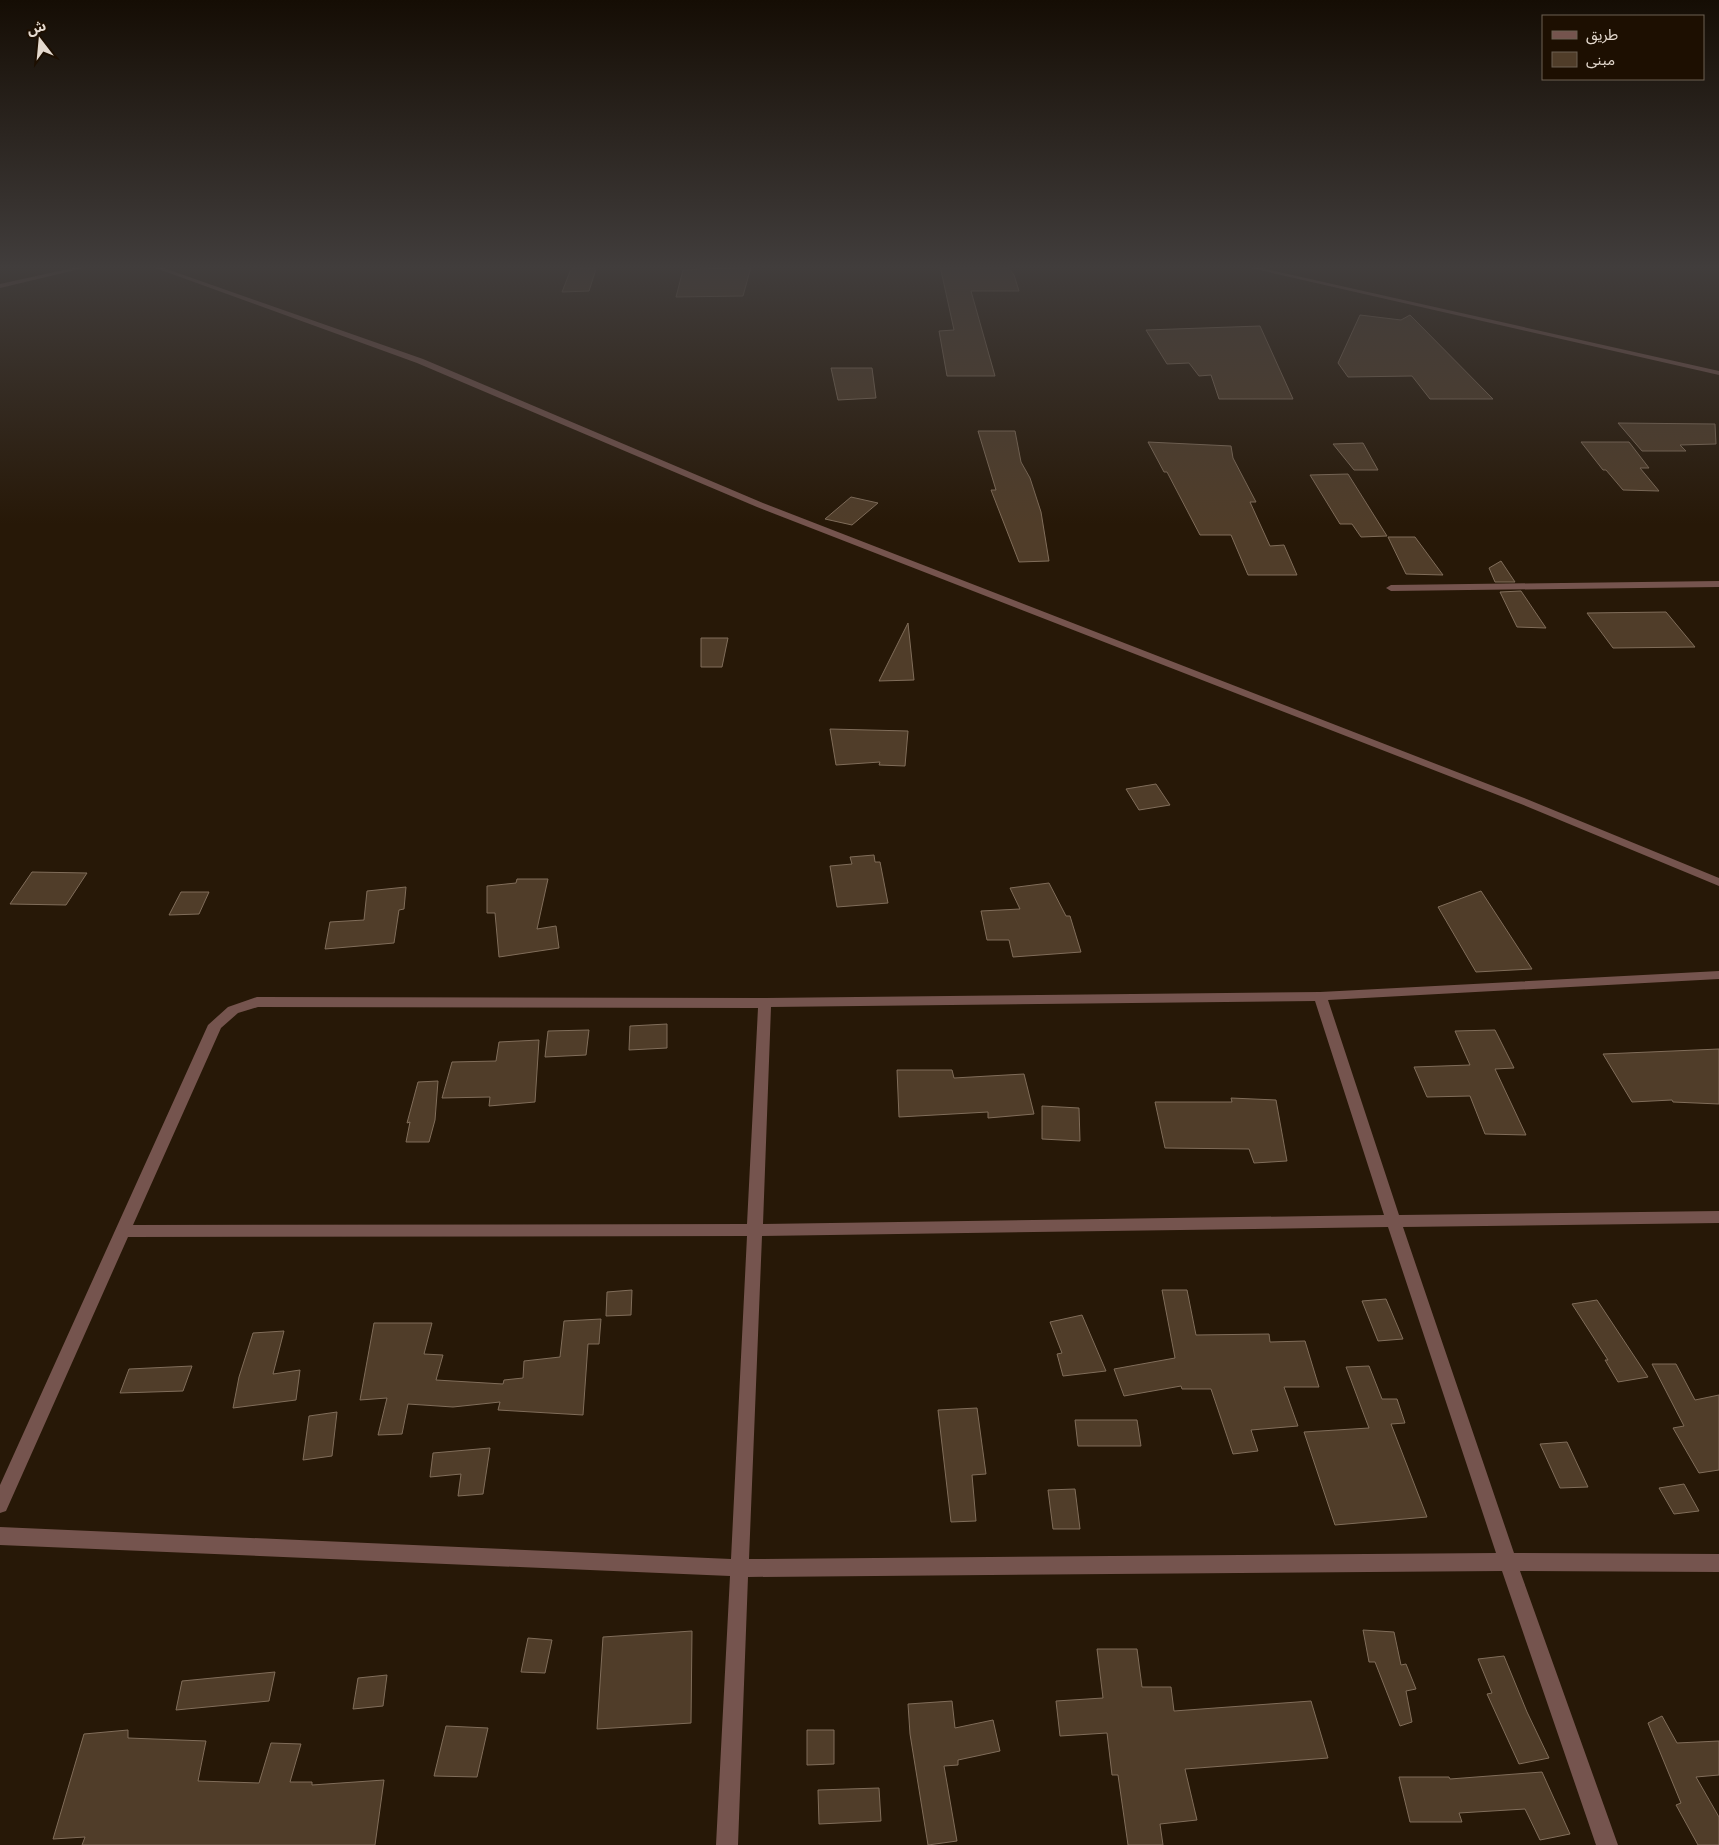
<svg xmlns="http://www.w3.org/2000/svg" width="1719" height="1845" font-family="Raleway,'Noto Sans Arabic',sans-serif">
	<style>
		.building { fill: #503d29; stroke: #806d5a }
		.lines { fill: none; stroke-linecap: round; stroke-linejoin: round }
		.street { fill: #75544e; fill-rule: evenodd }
	</style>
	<rect width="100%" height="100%" fill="#271807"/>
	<g class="building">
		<path d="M 940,266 L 1007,266 L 1014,275 L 1019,291 L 971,291 L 995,376 L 947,376 L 939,331 L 954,330 Z"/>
		<path d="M 751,267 L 743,296 L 676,297 L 683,270 Z"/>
		<path d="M 571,269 L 596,269 L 589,291 L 562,292 Z"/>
		<path d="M 1360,315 L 1401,320 L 1410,315 L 1493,399 L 1430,399 L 1412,376 L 1348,377 L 1338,363 Z"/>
		<path d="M 1260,326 L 1293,399 L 1219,399 L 1211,375 L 1199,376 L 1189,363 L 1167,364 L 1146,330 Z"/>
		<path d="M 831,368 L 872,368 L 876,398 L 838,400 Z"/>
		<path d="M 1618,423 L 1715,424 L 1716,444 L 1680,445 L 1686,451 L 1642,451 Z"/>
		<path d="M 978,431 L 1015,431 L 1021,462 L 1030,478 L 1041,512 L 1049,561 L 1019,562 L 991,490 L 996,490 Z"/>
		<path d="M 1148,442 L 1231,446 L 1233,458 L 1256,502 L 1250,502 L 1270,546 L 1284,545 L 1297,575 L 1248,575 L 1231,535 L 1200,535 L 1167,472 L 1164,472 Z"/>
		<path d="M 1581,442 L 1629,442 L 1649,468 L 1640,468 L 1659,491 L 1623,490 L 1606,470 L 1603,470 Z"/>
		<path d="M 1363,443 L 1378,470 L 1354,470 L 1333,444 Z"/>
		<path d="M 1348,474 L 1387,536 L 1361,537 L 1352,524 L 1340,524 L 1310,475 Z"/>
		<path d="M 851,497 L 878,503 L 852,525 L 825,519 Z"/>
		<path d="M 1388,537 L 1415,537 L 1443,575 L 1406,574 Z"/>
		<path d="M 1501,561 L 1515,582 L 1495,582 L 1489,568 Z"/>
		<path d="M 1521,591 L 1546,628 L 1517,627 L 1500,592 Z"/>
		<path d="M 1666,612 L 1695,647 L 1613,648 L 1587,613 Z"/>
		<path d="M 908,623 L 914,680 L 879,681 Z"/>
		<path d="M 701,638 L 728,638 L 722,667 L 701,667 Z"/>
		<path d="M 830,729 L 908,731 L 905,766 L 879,765 L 880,762 L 836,765 Z"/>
		<path d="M 1156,784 L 1170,805 L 1139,810 L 1126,789 Z"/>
		<path d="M 874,855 L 875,862 L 880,862 L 888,903 L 837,907 L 830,866 L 852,864 L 850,857 Z"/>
		<path d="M 32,872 L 87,873 L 66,905 L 10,904 Z"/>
		<path d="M 517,879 L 548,879 L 537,929 L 556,926 L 559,948 L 499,957 L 495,913 L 487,913 L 487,886 L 516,883 Z"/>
		<path d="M 1049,883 L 1066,916 L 1070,916 L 1081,952 L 1013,957 L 1009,940 L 987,940 L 981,911 L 1020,909 L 1010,888 Z"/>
		<path d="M 406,887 L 404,909 L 399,910 L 394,943 L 325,949 L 330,922 L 364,920 L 367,891 Z"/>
		<path d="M 1481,891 L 1532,969 L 1476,972 L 1438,907 Z"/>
		<path d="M 181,892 L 209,892 L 199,914 L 169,915 Z"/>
		<path d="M 667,1024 L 667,1048 L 629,1050 L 630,1026 Z"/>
		<path d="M 589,1030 L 586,1055 L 545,1057 L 548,1031 Z"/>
		<path d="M 1495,1030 L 1514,1068 L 1495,1069 L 1526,1135 L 1485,1134 L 1470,1096 L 1427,1097 L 1414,1067 L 1470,1065 L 1455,1031 Z"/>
		<path d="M 539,1040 L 535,1102 L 489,1106 L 490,1097 L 442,1098 L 452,1062 L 496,1061 L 499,1042 Z"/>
		<path d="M 1719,1049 L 1719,1104 L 1673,1102 L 1672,1100 L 1632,1102 L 1603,1054 Z"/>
		<path d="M 897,1070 L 952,1070 L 954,1078 L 1024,1074 L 1034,1114 L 988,1118 L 988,1112 L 899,1117 Z"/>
		<path d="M 438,1081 L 435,1120 L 429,1142 L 406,1142 L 410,1122 L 407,1123 L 418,1082 Z"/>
		<path d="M 1231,1098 L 1276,1100 L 1287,1161 L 1254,1163 L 1249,1149 L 1165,1148 L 1155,1102 L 1232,1102 Z"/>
		<path d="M 1042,1106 L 1079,1108 L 1080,1141 L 1042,1139 Z"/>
		<path d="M 632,1290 L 631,1315 L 606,1316 L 607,1292 Z"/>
		<path d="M 1162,1290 L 1187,1290 L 1196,1335 L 1269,1334 L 1270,1342 L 1305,1341 L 1319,1387 L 1284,1387 L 1298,1426 L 1251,1430 L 1258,1451 L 1233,1454 L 1211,1389 L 1182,1389 L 1181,1386 L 1124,1396 L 1114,1369 L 1175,1358 Z"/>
		<path d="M 1386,1299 L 1403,1339 L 1378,1341 L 1362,1301 Z"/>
		<path d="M 1597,1300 L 1648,1377 L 1618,1382 L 1605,1360 L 1608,1360 L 1572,1304 Z"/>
		<path d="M 1082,1315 L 1106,1371 L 1063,1376 L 1057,1354 L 1062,1353 L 1050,1322 Z"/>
		<path d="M 601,1319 L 599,1344 L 588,1344 L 583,1415 L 498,1410 L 500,1402 L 453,1407 L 408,1404 L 402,1434 L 378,1435 L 387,1398 L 360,1400 L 374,1323 L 432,1323 L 424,1354 L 443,1355 L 436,1380 L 503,1384 L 504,1380 L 523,1378 L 524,1361 L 560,1357 L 564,1321 Z"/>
		<path d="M 284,1331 L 273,1374 L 300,1370 L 296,1400 L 233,1408 L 239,1377 L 253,1333 Z"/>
		<path d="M 1652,1364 L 1676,1364 L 1695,1400 L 1719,1395 L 1719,1470 L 1699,1473 L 1673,1428 L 1684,1426 Z"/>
		<path d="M 192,1366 L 183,1391 L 120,1393 L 129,1369 Z"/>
		<path d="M 1369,1366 L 1382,1399 L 1397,1399 L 1405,1423 L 1391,1424 L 1427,1517 L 1335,1525 L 1304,1432 L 1369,1428 L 1346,1367 Z"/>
		<path d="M 977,1408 L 986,1474 L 972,1475 L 976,1521 L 951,1522 L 938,1410 Z"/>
		<path d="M 337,1412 L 332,1456 L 303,1460 L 309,1416 Z"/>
		<path d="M 1075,1420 L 1137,1420 L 1141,1446 L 1078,1446 Z"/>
		<path d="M 1567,1442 L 1588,1487 L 1560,1488 L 1540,1444 Z"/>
		<path d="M 490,1448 L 483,1494 L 458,1496 L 461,1474 L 430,1477 L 433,1453 Z"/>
		<path d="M 1684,1484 L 1699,1511 L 1674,1514 L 1659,1488 Z"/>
		<path d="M 1075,1489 L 1080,1529 L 1053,1529 L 1048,1490 Z"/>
		<path d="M 1363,1630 L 1394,1632 L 1401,1665 L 1406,1664 L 1416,1689 L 1406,1691 L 1412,1722 L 1400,1726 L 1375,1662 L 1369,1662 Z"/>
		<path d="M 692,1631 L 691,1723 L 597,1729 L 603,1637 Z"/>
		<path d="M 528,1638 L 552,1640 L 545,1673 L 521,1672 Z"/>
		<path d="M 1097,1649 L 1137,1649 L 1142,1687 L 1171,1687 L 1174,1711 L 1311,1701 L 1328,1758 L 1185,1769 L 1197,1820 L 1160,1824 L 1163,1845 L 1128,1845 L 1118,1775 L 1112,1775 L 1107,1733 L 1060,1736 L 1056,1701 L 1103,1698 Z"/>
		<path d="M 1504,1656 L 1527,1712 L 1549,1758 L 1519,1764 L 1487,1694 L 1492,1693 L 1478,1659 Z"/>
		<path d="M 275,1672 L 269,1701 L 176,1710 L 182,1681 Z"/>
		<path d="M 387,1675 L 383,1706 L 353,1709 L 358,1678 Z"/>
		<path d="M 952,1701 L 955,1728 L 993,1720 L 1000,1751 L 958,1760 L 958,1765 L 944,1766 L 957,1841 L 928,1845 L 910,1734 L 908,1704 Z"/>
		<path d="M 1662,1716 L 1677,1743 L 1719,1741 L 1719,1775 L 1696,1777 L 1719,1817 L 1719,1845 L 1698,1845 L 1676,1805 L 1681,1803 L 1648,1723 Z"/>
		<path d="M 446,1726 L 488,1728 L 477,1777 L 434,1776 Z"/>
		<path d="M 128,1730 L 128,1738 L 206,1741 L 198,1781 L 259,1783 L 271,1743 L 301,1744 L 290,1782 L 312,1782 L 312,1785 L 384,1780 L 375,1845 L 82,1845 L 85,1837 L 53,1839 L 84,1734 Z"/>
		<path d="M 807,1730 L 834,1730 L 834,1764 L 807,1765 Z"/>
		<path d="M 1542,1772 L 1570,1834 L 1540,1840 L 1525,1809 L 1459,1813 L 1462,1822 L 1410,1822 L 1399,1777 L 1449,1777 L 1450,1779 Z"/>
		<path d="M 879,1788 L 881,1821 L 819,1824 L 818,1790 Z"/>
	</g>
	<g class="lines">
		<g class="street">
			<path d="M 82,266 L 92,266 L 0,288 L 0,284 Z"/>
			<path d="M 150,266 L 158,266 L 423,359 L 763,503 L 1529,800 L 1719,878 L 1719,886 L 1521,804 L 757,507 L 417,363 Z"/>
			<path d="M 1242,266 L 1252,266 L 1719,371 L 1719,375 Z"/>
			<path d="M 1719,581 L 1719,587 L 1391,591 L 1386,588 L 1391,585 Z"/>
			<path d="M 1719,971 L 1719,979 L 1328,1000 L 1399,1215 L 1719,1211 L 1719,1223 L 1403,1227 L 1514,1553 L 1719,1554 L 1719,1572 L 1520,1571 L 1618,1845 L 1596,1845 L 1502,1571 L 748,1577 L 738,1845 L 716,1845 L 730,1576 L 0,1545 L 0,1527 L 731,1559 L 747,1236 L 128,1237 L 6,1511 L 0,1513 L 0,1485 L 208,1025 L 228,1007 L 257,997 L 765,998 L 1320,992 ZM 1315,1001 L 1384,1215 L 763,1224 L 771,1007 ZM 258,1007 L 758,1008 L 747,1224 L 133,1225 L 221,1028 L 238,1013 ZM 1388,1227 L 1496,1553 L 749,1559 L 762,1236 Z"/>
		</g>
	</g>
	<linearGradient id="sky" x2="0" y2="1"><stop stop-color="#150d04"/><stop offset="0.51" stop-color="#413d3c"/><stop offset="1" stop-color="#413d3c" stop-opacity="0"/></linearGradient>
	<rect width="1719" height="524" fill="url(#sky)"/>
	<rect x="1542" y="15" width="162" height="65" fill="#1d0f01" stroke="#6d6053"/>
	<rect x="1552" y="31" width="25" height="8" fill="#75544e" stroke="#6d6053"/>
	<text x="1586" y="40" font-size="15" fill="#e5dacf">طريق</text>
	<rect x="1552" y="52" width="25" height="15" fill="#503d29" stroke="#6d6053"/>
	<text x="1586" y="65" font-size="15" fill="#e5dacf">مبنى</text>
	<g transform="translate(40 40) rotate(344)" stroke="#1d0f01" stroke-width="4" paint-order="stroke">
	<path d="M0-4L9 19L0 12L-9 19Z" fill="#e5dacf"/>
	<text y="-8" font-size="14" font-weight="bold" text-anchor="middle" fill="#e5dacf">ش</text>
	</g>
</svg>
